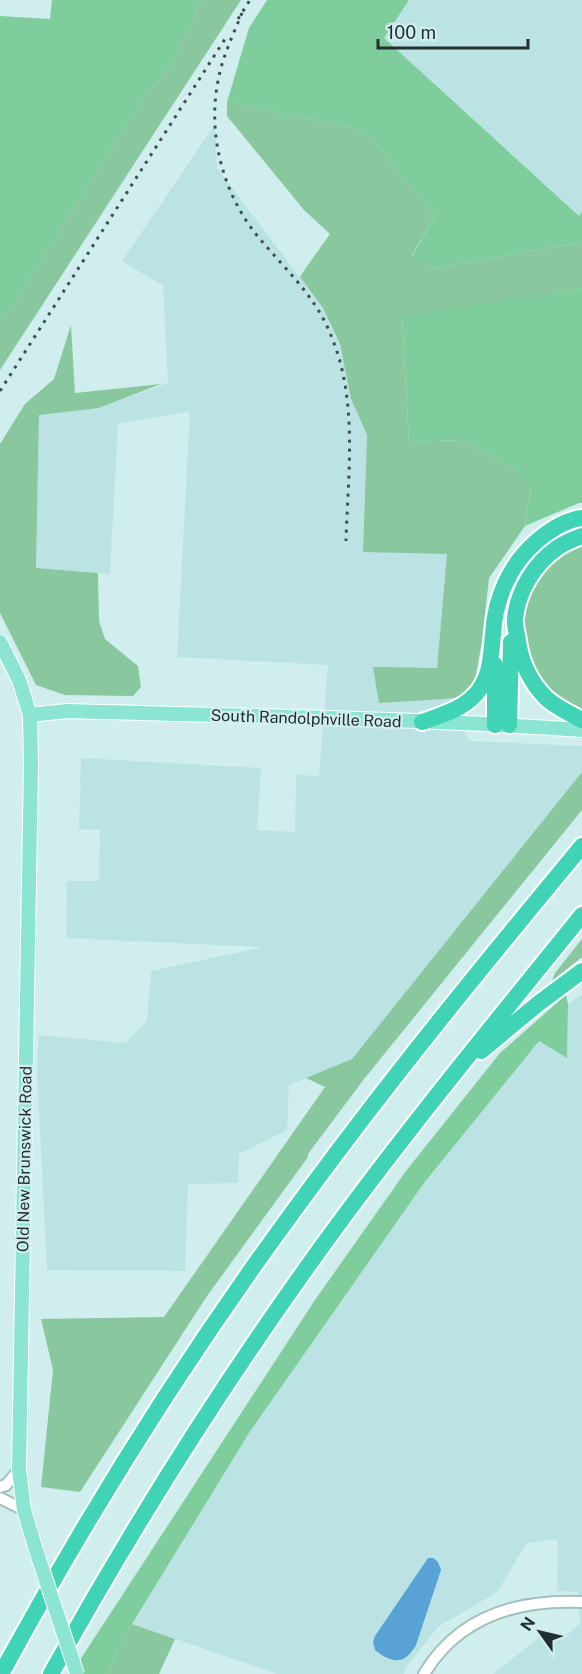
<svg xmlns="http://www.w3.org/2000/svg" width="582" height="1674" font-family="'Public Sans',sans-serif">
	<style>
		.built { fill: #bbe3e3 }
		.green { fill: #89c79f }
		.forest { fill: #7fcd9c }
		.water { fill: #58a2d5 }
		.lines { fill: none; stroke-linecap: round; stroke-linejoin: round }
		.minor-casing { stroke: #a2bfbf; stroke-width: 14 }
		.major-casing { stroke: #fff; stroke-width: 16 }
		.highway-casing { stroke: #fff; stroke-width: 20 }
		.minor { stroke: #fff; stroke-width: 10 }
		.major { stroke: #8ce5d3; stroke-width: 14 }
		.highway { stroke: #40d3b6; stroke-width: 16 }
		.rail { stroke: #3f4e4e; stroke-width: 3; stroke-dasharray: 3 6; stroke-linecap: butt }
		.major-bridge-casing { stroke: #fff; stroke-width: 16; stroke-linecap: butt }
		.major-bridge { stroke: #8ce5d3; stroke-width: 14 }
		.labels { text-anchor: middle; stroke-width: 4.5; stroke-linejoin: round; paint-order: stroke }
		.street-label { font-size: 16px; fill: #232e2f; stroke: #d0eeee }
	</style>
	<rect width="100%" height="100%" fill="#d0eeee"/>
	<g class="built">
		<path d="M 409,0 L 582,0 L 582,212 L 579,216 L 384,38 Z"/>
		<path d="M 215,124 L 217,168 L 323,308 L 340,345 L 351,399 L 367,435 L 363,551 L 447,554 L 437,669 L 469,741 L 582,746 L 582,772 L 352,1059 L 289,1085 L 287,1130 L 239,1154 L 238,1183 L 188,1184 L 185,1271 L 47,1270 L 37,1070 L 39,1035 L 125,1043 L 147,1021 L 151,971 L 263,947 L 66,938 L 67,881 L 99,881 L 100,830 L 79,829 L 81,758 L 261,768 L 257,830 L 295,832 L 296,775 L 319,776 L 328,665 L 177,657 L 190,411 L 118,424 L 110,574 L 36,568 L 39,414 L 99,408 L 168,383 L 163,286 L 122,261 Z"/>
		<path d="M 582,994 L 582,1674 L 493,1674 L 550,1629 L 559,1640 L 580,1624 L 578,1592 L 557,1591 L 558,1539 L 527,1543 L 497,1592 L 438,1627 L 406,1667 L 404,1674 L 278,1674 L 132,1624 L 249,1433 L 424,1183 L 539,1040 L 567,1057 L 568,1004 Z"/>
	</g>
	<g class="green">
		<path d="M 202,0 L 241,0 L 0,370 L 0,320 L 7,315 L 141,102 L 170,66 Z"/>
		<path d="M 227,102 L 365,130 L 435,216 L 412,255 L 430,269 L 582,242 L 582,288 L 402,317 L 409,442 L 462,440 L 515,469 L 531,486 L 525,526 L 489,578 L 482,641 L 475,680 L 459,698 L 379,703 L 373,667 L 437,668 L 447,554 L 363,552 L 367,435 L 351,399 L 340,344 L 323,308 L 300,277 L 305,269 L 330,234 L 304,210 L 227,116 Z"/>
		<path d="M 71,325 L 75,393 L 161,384 L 99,408 L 39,415 L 36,568 L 98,573 L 99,621 L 105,639 L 138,666 L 141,687 L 133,696 L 65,695 L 36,685 L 0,613 L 0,444 L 25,404 L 54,379 Z"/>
		<path d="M 582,544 L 582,712 L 557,701 L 532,667 L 526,645 L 524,623 L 528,598 L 548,567 L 574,548 Z"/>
		<path d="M 582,772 L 582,810 L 364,1079 L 308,1154 L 308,1157 L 207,1296 L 80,1492 L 41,1487 L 53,1370 L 41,1319 L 164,1317 L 325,1087 L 306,1078 L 352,1059 Z"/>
		<path d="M 582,939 L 582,957 L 552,981 L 555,973 Z"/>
		<path d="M 132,1624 L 175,1639 L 159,1674 L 109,1674 L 116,1652 Z"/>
	</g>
	<g class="forest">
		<path d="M 52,0 L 202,0 L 170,66 L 141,102 L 7,315 L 0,320 L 0,16 L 50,19 Z"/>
		<path d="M 267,0 L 409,0 L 384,38 L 579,216 L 582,212 L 582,242 L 430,269 L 412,256 L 435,216 L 365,130 L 227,102 L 249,28 Z"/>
		<path d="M 582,288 L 582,503 L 579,503 L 525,526 L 531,487 L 515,469 L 462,440 L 409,442 L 402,316 Z"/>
		<path d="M 566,995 L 568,1004 L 567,1058 L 539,1041 L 424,1183 L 249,1433 L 132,1624 L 116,1652 L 109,1674 L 84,1674 L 78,1663 L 315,1300 L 406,1171 L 500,1053 Z"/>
	</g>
	<path class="water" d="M 428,1558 L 433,1558 L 438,1562 L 441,1570 L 416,1645 C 405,1665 392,1664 375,1650 L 373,1642 L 375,1636 Z"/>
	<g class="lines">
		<g class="minor-casing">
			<g id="minor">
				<path d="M 0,1487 L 6,1485 L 19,1470"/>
				<path d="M 0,1498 L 24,1510"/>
				<path d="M 424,1674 C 459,1616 517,1599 582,1602"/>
			</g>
		</g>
		<g class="major-casing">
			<g id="major">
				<path d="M 0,642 L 19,680 L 30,715 L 31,763 L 19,1470 L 24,1510 L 35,1547"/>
				<path d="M 30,715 L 67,711 C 238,716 410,718 582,730"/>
			</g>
		</g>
		<g class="highway-casing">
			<g id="highway">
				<path d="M 582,536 C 574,539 564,543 557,548 C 534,564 518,591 515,618 C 514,625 517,633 518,641 C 521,662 531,683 546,698 C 556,707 570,714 582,720"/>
				<path d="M 495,665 L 495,725"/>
				<path d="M 422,722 C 441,715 461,710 475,695 C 491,678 491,655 493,634 C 495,598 510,564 537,541 C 550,530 566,520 582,518"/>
				<path d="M 509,725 L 511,642"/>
				<path d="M 481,1051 L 539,1003 L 582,971"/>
				<path d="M 1,1674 C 90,1510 190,1351 301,1201 C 390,1079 486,962 582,846"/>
				<path d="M 51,1674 C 133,1526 224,1382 323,1245 C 405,1132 494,1024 582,915"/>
			</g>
		</g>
		<use href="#minor" class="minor"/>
		<use href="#major" class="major"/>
		<use href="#highway" class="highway"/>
		<g class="rail">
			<path d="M 242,13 C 233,35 222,58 218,81 C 207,136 224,197 260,239 C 287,271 317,298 332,338 C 358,402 348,473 346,541"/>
			<path d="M 238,19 L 250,0"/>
			<path d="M 0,391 L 225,39"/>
		</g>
		<g class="major-bridge-casing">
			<path id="major-bridge" d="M 35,1547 L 77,1674"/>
		</g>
		<use href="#major-bridge" class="major-bridge"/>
	</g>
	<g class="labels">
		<g class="street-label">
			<text transform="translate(306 718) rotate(2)" y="6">South Randolphville Road</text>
			<text transform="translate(24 1159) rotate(-89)" y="6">Old New Brunswick Road</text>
		</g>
	</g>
	<g transform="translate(540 1632) rotate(304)" stroke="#d0eeee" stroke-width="4.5" paint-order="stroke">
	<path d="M0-4.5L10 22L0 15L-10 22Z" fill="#232e2f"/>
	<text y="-9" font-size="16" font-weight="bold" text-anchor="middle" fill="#232e2f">N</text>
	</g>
	<path d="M378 39v9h150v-9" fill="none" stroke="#232e2f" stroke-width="3"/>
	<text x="387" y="39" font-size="18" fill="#232e2f" stroke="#d0eeee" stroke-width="4.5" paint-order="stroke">100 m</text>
</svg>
